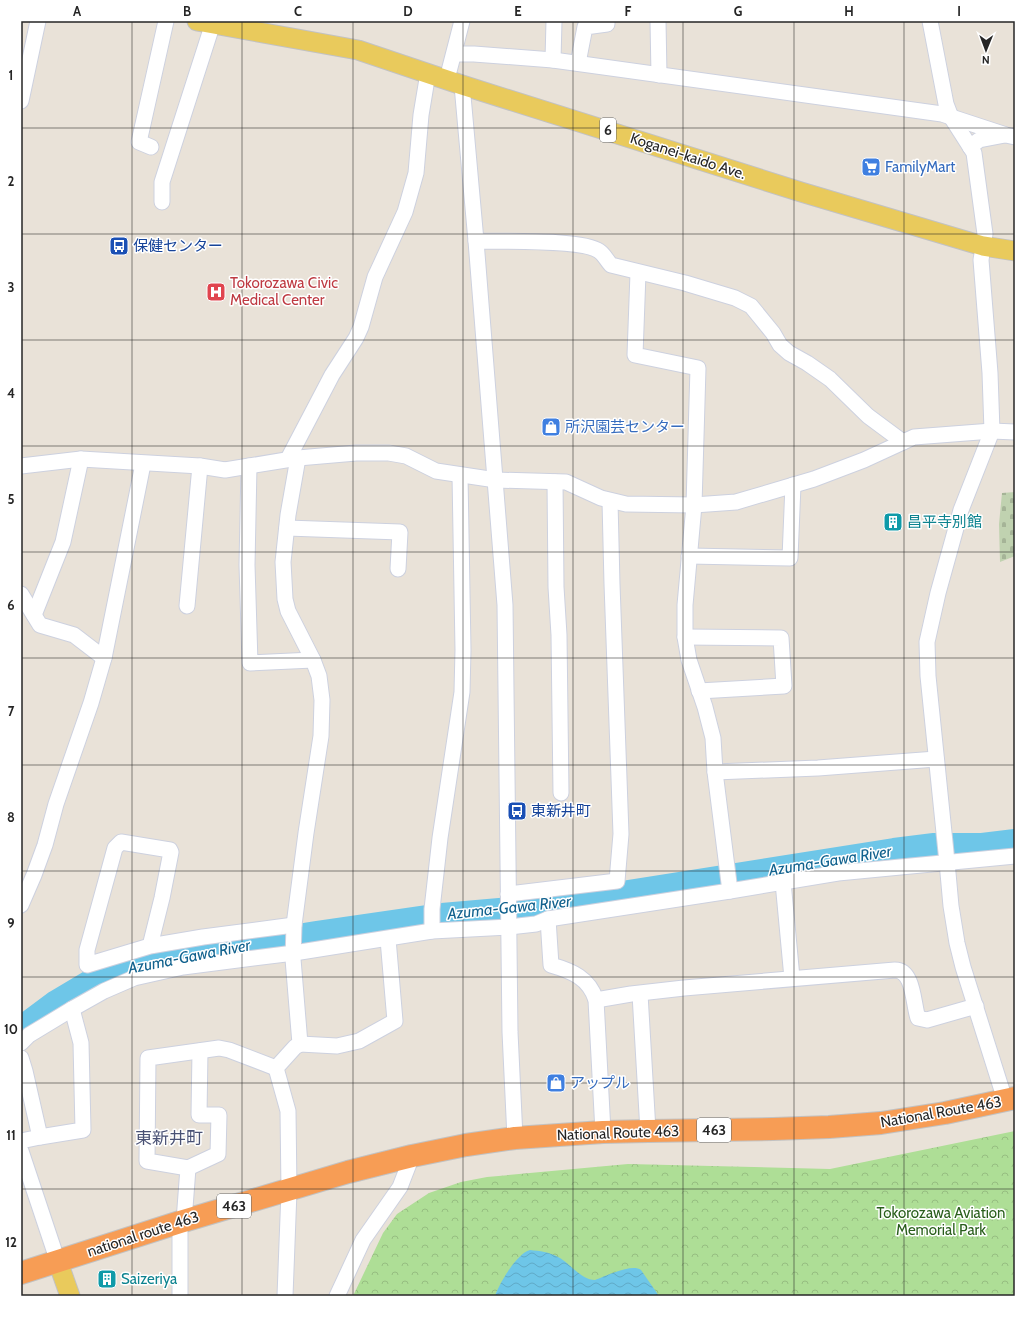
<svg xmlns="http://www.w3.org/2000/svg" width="1036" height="1317" font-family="Cabin,'Noto Sans JP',sans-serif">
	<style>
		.forest { fill: url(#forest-crowns) }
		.cemetery { fill: url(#cemetery-stones) }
		.water { fill: url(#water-waves) }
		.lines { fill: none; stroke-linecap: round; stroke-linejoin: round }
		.river { stroke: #6ec6e8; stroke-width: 24 }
		.minor-casing { stroke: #cdd1df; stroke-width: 17 }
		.major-casing { stroke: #c2c2c2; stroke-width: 21 }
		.highway-casing { stroke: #c2c2c2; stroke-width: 24 }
		.minor { stroke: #fff; stroke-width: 15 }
		.major { stroke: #e9ca5c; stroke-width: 19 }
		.highway { stroke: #f79d55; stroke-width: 22 }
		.grid { fill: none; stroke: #262626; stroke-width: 1; stroke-opacity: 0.55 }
		.labels { text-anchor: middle; stroke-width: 3; stroke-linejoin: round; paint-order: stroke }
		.shield { fill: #fff; stroke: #676767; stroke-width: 1 }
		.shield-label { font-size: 14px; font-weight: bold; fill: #262626 }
		.street-label { font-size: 15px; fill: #262626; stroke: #fff }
		.shop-label { font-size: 15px; fill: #366cbe; stroke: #fff; text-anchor: start }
		.transit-label { font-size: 15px; fill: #164399; stroke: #fff; text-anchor: start }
		.health-label { font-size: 15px; fill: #be3a42; stroke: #fff; text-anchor: start }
		.culture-label { font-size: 15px; fill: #0d838f; stroke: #fff; text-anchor: start }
		.park-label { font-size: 15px; fill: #295e1b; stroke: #fff }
		.water-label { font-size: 16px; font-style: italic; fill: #12628e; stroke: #fff }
		.quarter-label { font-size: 17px; fill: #495174; stroke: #fff }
		.neatline { fill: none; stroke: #262626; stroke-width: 1.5 }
		.grid-label { font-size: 13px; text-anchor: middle; font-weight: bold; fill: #262626 }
	</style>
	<defs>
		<pattern id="forest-crowns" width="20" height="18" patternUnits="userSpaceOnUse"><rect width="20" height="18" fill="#aede96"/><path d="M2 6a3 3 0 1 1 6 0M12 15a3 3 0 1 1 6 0" fill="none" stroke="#96be81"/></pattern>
		<pattern id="cemetery-stones" width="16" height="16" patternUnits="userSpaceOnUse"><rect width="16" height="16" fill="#c0d2b0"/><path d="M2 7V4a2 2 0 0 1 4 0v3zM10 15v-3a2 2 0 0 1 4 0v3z" fill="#a5b497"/></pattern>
		<pattern id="water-waves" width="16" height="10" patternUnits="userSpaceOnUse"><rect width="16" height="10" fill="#6ec6e8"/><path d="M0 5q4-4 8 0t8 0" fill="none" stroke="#5faac7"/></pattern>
	</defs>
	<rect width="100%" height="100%" fill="#e9e2d8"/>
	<path class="forest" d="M 1015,1131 L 1015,1296 L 353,1296 L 383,1233 L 397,1214 L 429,1193 L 461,1182 L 487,1177 L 628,1164 L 830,1169 Z"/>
	<path class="cemetery" d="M 1015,492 L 1015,556 L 1000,562 L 999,524 L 1002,493 Z"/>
	<path class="water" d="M 530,1250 C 540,1251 549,1252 558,1257 C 570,1263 581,1280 595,1280 C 606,1276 632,1263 641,1270 L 659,1296 L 495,1296 C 499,1284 517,1253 530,1250 Z"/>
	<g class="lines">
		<path class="river" d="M 21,1028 L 56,1002 L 103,974 L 169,957 L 316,933 L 442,915 L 533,907 L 894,850 L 934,845 L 982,845 L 1015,841"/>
		<g class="minor-casing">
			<g id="minor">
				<path d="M 658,21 L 659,75"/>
				<path d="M 930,21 L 946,104 L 951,117 L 974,153 L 985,234 L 981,260 L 990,373 L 992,431 L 961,510 L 938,593 L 927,642 L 928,676 L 947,862 L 951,906 L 957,943 L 963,967 L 1005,1100"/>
				<path d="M 454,54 L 474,54 L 553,60 L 942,114 L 1006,135 L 1015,137"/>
				<path d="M 553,60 L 554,21"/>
				<path d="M 578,63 L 585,27 L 607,24 L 607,21"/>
				<path d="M 447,79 L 462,21"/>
				<path d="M 462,85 L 476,241 L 505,605 L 510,1032 L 515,1138"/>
				<path d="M 21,101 L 38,21"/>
				<path d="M 151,147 L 139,142 L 166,21"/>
				<path d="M 970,147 L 979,140 L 1005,135"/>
				<path d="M 162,202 L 162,182 L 213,23"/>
				<path d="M 476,241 C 501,242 583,239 599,251 C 604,254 607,261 611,265 L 685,283 L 735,298 L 751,306 L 773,333 L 780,345 L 789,353 L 807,363 L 830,379 L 868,416 L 903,442"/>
				<path d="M 638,273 L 635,355 L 698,368 L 694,505 L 685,605 L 685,637 L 689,660 L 705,707 L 713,738 L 715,772 L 730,891"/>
				<path d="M 288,459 L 332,375 L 356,338 L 361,327 L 375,277 L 405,212 L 416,173 L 421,115 L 428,73"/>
				<path d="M 21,466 L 81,459 L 200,466 L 225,470 L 298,458 L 356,453 L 389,453 L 406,456 L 436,471 L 496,480 L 566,482 L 601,498 L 626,504 L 694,505 L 736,502 L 814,479 L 864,460 L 914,437 L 992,431 L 1015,432"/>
				<path d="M 249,466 L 247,565 L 250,663 L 313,660"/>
				<path d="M 555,482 L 556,587 L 559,635 L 561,793"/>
				<path d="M 287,528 L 400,532 L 398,569"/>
				<path d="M 689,556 L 790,558 L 793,485"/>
				<path d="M 21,594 L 40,625 L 74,635 L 104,658"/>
				<path d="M 187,606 L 200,466"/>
				<path d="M 34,615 L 63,542 L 81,459"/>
				<path d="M 685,637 L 781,638 L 784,686 L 699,691"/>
				<path d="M 715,772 L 818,768 L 936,759"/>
				<path d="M 783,882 L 792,978"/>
				<path d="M 508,894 L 617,881 L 621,834 L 612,584 L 610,501"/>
				<path d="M 21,905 L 34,875 L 45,845 L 56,804 L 91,703 L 104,658 L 143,464"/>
				<path d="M 548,919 L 551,965 C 572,971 589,978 596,1000 L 603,1132"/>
				<path d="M 432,931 L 432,909 L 440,838 L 462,692 L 463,650 L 460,475"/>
				<path d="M 150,946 L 162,898 L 171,852 L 170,850 L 121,842 L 115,848 L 87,950 L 87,965 L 150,946 L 203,937 L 294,925"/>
				<path d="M 640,994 L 648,1131"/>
				<path d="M 596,1000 L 631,994 L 684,988 L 895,970 C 914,970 913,1004 918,1018 L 927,1020 L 976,1006"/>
				<path d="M 21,1043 L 29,1035 L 72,1009 L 104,991 L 134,978 L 183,967 L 294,953 L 432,931 L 509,927 L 536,924 L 548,919 L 730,891 L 838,873 L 1015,856"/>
				<path d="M 300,1044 L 337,1046 L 359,1041 L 395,1021 L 388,939"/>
				<path d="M 21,1058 L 25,1071 L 40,1137 L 21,1141"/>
				<path d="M 40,1137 L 83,1130 L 81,1043 L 72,1009"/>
				<path d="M 21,1151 L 58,1262"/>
				<path d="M 188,1168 L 218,1154 L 219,1115 L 199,1115 L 200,1051"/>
				<path d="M 184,1221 L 188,1168 L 147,1161 L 148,1058 L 219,1048 L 229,1050 L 276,1068"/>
				<path d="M 180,1296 L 180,1222"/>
				<path d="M 285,1296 L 289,1191 L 288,1111 L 276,1068 L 295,1047 L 300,1044 L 293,959 L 294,925 L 306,833 L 321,736 L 322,700 L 319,676 L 313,660 L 288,611 L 285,599 L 283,562 L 288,515 L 298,458"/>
				<path d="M 337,1296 L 363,1240 L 400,1187 L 412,1156"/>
			</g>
		</g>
		<g class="major-casing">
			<g id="major">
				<path d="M 197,21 L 358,50 L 462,85 L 801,192 L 983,246 L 1015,251"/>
				<path d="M 58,1262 L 70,1296"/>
			</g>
		</g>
		<g class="highway-casing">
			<path id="highway" d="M 21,1273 L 180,1222 L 348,1172 L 412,1156 L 466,1145 L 515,1138 L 603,1132 L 648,1131 L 773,1129 L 829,1127 L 881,1123 L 945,1113 L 1015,1098"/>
		</g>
		<use href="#minor" class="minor"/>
		<use href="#major" class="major"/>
		<use href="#highway" class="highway"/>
	</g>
	<path class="grid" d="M 132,21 L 132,1296M 242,21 L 242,1296M 353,21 L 353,1296M 463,21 L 463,1296M 573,21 L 573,1296M 683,21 L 683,1296M 794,21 L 794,1296M 904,21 L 904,1296M 21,128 L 1015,128M 21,234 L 1015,234M 21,340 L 1015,340M 21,446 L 1015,446M 21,552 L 1015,552M 21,658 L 1015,658M 21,765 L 1015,765M 21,871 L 1015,871M 21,977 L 1015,977M 21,1083 L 1015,1083M 21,1189 L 1015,1189"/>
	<defs>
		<g id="supermarket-square" transform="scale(1)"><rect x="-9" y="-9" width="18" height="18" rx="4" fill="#3f7fe0" stroke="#fff"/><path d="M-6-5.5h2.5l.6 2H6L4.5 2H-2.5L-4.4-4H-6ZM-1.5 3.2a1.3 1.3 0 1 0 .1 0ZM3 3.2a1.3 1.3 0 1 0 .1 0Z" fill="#fff"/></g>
		<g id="bus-square" transform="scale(1)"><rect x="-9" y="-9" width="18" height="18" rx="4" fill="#1a4fb4" stroke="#fff"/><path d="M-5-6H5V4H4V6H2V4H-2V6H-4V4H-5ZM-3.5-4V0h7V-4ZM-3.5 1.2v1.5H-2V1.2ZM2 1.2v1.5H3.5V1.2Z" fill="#fff"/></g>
		<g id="hospital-square" transform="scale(1)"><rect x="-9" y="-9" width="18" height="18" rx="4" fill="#e0444e" stroke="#fff"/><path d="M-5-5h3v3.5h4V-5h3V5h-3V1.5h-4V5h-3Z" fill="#fff"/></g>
		<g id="shop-square" transform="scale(1)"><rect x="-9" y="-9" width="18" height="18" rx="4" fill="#3f7fe0" stroke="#fff"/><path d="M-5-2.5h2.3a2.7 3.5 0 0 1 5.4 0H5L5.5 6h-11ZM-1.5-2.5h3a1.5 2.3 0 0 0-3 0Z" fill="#fff"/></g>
		<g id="building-square" transform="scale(1)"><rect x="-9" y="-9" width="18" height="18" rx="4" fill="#0f9aa8" stroke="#fff"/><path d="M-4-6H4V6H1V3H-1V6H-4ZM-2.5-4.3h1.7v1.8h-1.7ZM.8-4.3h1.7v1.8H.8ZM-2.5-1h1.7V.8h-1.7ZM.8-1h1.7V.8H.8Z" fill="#fff"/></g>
	</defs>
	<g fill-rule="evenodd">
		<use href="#supermarket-square" x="871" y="167"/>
		<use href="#bus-square" x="119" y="246"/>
		<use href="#hospital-square" x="216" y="292"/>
		<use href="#shop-square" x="551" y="427"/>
		<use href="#building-square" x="893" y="522"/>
		<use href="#bus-square" x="517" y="811"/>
		<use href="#shop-square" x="556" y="1083"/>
		<use href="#building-square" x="107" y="1279"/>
	</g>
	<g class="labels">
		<g class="shield">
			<rect x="600" y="118" width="16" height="24" rx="3"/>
			<rect x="697" y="1118" width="34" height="24" rx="3"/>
			<rect x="217" y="1194" width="34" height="24" rx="3"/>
		</g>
		<g class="shield-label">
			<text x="608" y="135">6</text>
			<text x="714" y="1135">463</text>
			<text x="234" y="1211">463</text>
		</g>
		<g class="street-label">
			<text transform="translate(688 156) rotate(18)" y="5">Koganei-kaido Ave.</text>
			<text transform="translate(941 1112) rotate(-10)" y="5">National Route 463</text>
			<text transform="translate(618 1133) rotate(-2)" y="5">National Route 463</text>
			<text transform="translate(143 1234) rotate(-18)" y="5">national route 463</text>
		</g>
		<g class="shop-label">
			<text x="885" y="172">FamilyMart</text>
			<text x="565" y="432">所沢園芸センター</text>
			<text x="570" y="1088">アップル</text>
		</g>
		<g class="transit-label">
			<text x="133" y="251">保健センター</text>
			<text x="531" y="816">東新井町</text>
		</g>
		<g class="health-label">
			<text x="230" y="288">Tokorozawa Civic<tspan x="230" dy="17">Medical Center</tspan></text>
		</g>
		<g class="culture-label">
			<text x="907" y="527">昌平寺別館</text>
			<text x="121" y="1284">Saizeriya</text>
		</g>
		<g class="park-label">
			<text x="941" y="1218">Tokorozawa Aviation<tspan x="941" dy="17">Memorial Park</tspan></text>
		</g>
		<g class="water-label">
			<text transform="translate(830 860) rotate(-9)" y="6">Azuma-Gawa River</text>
			<text transform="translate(509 907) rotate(-6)" y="6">Azuma-Gawa River</text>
			<text transform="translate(189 956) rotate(-11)" y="6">Azuma-Gawa River</text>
		</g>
		<g class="quarter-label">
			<text x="169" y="1144">東新井町</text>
		</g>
	</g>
	<rect width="1036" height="1317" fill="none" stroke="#ffffff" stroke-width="44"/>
	<g transform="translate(986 50) rotate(181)" stroke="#ffffff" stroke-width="3" paint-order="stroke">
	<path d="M0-3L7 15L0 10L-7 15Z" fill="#262626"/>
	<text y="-6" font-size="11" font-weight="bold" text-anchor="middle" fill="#262626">N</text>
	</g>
	<rect x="22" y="22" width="992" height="1273" class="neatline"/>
	<g class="grid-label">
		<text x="77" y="16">A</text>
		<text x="187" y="16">B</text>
		<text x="298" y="16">C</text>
		<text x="408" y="16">D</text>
		<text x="518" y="16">E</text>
		<text x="628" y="16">F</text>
		<text x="738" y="16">G</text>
		<text x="849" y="16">H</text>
		<text x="959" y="16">I</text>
		<text x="11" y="80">1</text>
		<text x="11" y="186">2</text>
		<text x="11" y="292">3</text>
		<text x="11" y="398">4</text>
		<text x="11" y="504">5</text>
		<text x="11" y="610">6</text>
		<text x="11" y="716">7</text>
		<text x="11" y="822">8</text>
		<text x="11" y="928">9</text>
		<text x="11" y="1034">10</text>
		<text x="11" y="1140">11</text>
		<text x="11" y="1247">12</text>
	</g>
</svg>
